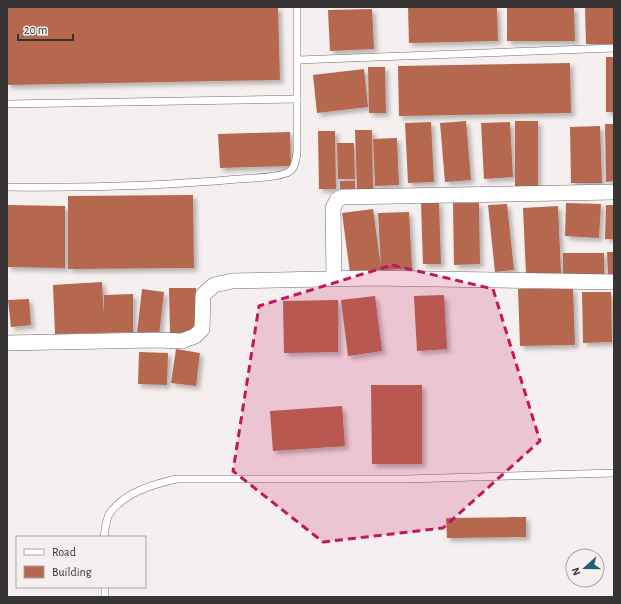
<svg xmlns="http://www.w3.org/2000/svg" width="621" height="604" font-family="'Alegreya Sans',sans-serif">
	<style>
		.building { fill: #b6674f; filter: url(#shadow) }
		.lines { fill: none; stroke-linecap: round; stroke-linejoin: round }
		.lane-casing { stroke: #716d6c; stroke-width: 8 }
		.street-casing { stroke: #716d6c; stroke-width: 16 }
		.lane { stroke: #fff; stroke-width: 7 }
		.street { stroke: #fff; stroke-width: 15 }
		.marked { fill: #c2185b; fill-opacity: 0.2; stroke: #c2185b; stroke-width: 3; stroke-dasharray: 8 5; stroke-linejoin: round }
	</style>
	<defs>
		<filter id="shadow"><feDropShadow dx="3.5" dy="3.5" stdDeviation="2" flood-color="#0004"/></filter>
	</defs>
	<rect width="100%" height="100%" fill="#f5f0ef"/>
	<g class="building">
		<path d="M 7,7 L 278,7 L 280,80 L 7,85 Z"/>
		<path d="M 408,7 L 497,7 L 498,41 L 409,43 Z"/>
		<path d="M 507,7 L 574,7 L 575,41 L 507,41 Z"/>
		<path d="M 585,7 L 614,7 L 614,44 L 586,44 Z"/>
		<path d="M 372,9 L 374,49 L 330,51 L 328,10 Z"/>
		<rect x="606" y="57" width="8" height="55"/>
		<path d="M 570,63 L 571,113 L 399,116 L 398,66 Z"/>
		<path d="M 368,67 L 385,67 L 386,113 L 369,113 Z"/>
		<path d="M 364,69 L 368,107 L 317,113 L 313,75 Z"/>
		<path d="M 466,121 L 471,180 L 445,182 L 440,123 Z"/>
		<rect x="515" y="121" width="23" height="67"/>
		<path d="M 431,122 L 434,182 L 408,183 L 405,123 Z"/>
		<path d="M 510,122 L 513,177 L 484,179 L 481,123 Z"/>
		<path d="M 605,124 L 614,124 L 614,181 L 606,182 Z"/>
		<path d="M 600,126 L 602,183 L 571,183 L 570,127 Z"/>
		<path d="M 355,130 L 372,130 L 373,189 L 357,190 Z"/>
		<path d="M 318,131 L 335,131 L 336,189 L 319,189 Z"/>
		<path d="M 290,132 L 291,166 L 220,168 L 218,134 Z"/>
		<path d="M 397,138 L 399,185 L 375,186 L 373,139 Z"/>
		<path d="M 337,143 L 354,143 L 355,179 L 338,179 Z"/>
		<rect x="340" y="181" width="15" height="13"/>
		<path d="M 193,195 L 194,268 L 68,269 L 68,196 Z"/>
		<path d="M 421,202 L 439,202 L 441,264 L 423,264 Z"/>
		<path d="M 453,203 L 479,203 L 480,264 L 454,265 Z"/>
		<path d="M 566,203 L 601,204 L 599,238 L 565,236 Z"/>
		<path d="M 507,204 L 514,270 L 495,272 L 488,205 Z"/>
		<path d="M 7,205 L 65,206 L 65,268 L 7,267 Z"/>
		<path d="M 606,205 L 614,205 L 614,239 L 605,239 Z"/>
		<path d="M 558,206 L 561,273 L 526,274 L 523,208 Z"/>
		<path d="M 373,209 L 381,267 L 378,213 L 409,212 L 412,268 L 350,273 L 342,213 Z"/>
		<path d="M 607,252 L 614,252 L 614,275 L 608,275 Z"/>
		<rect x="563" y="253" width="41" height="23"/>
		<path d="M 102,282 L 104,314 L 104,295 L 133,294 L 133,332 L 55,334 L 53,285 Z"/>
		<path d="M 169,288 L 196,288 L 196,333 L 170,334 Z"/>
		<path d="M 573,288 L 575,345 L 520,346 L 518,289 Z"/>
		<path d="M 142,289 L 164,292 L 159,336 L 137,333 Z"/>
		<path d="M 582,292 L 611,292 L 612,342 L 583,343 Z"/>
		<path d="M 444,295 L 447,349 L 417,351 L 414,296 Z"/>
		<path d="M 375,296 L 382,351 L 348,356 L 341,300 Z"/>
		<path d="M 29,299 L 31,325 L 11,327 L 8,300 Z"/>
		<path d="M 338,300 L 338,352 L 284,353 L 283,301 Z"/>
		<path d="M 176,349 L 200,353 L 196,386 L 171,383 Z"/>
		<path d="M 139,352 L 168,353 L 167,385 L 138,384 Z"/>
		<path d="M 371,385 L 422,385 L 422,464 L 372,464 Z"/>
		<path d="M 342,406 L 345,446 L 273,451 L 270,411 Z"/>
		<path d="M 526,517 L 526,537 L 447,538 L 446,518 Z"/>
	</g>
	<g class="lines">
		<g class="lane-casing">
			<g id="lane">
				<path d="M 298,60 L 614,48"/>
				<path d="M 7,104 L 297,99"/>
				<path d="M 7,187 C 84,188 161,186 238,179 C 251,178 278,178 289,172 C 295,168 296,160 297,153 L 297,7"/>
				<path d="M 104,537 C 105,530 106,518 110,513 C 125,492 154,484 177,479 L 406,479 L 614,473"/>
				<path d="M 105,587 L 105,597"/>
			</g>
		</g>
		<g class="street-casing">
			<g id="street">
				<path d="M 334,279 L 333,208 L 337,200 L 342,197 L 614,192"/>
				<path d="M 7,343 L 155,340 L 182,341 L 195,336 L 202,329 L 203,295 L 214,285 L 232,281 L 372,278 L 614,282"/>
			</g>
		</g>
		<use href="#lane" class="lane"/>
		<use href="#street" class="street"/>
	</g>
	<path class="marked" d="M 392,265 L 493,289 L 540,441 L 443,528 L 323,542 L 233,471 L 259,306 Z"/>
	<rect width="621" height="604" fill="none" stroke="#363434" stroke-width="16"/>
	<rect x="16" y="536" width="130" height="52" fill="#f5f0ef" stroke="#a9a5a4"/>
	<rect x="24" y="549" width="20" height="6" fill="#ffffff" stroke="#a9a5a4"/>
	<text x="52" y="556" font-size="12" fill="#363434">Road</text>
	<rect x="24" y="566" width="20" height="12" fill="#b6674f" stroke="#a9a5a4"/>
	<text x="52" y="576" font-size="12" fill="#363434">Building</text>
	<g transform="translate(585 568) rotate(249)"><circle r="19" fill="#f5f0ef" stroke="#a9a5a4"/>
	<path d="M0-3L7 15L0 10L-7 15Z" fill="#216176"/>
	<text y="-6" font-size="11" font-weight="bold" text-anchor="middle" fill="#363434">N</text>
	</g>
	<path d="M18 34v6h55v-6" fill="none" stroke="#363434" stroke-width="2"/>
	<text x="24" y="34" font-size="12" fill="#363434" stroke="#f5f0ef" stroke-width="3" paint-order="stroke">20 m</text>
</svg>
